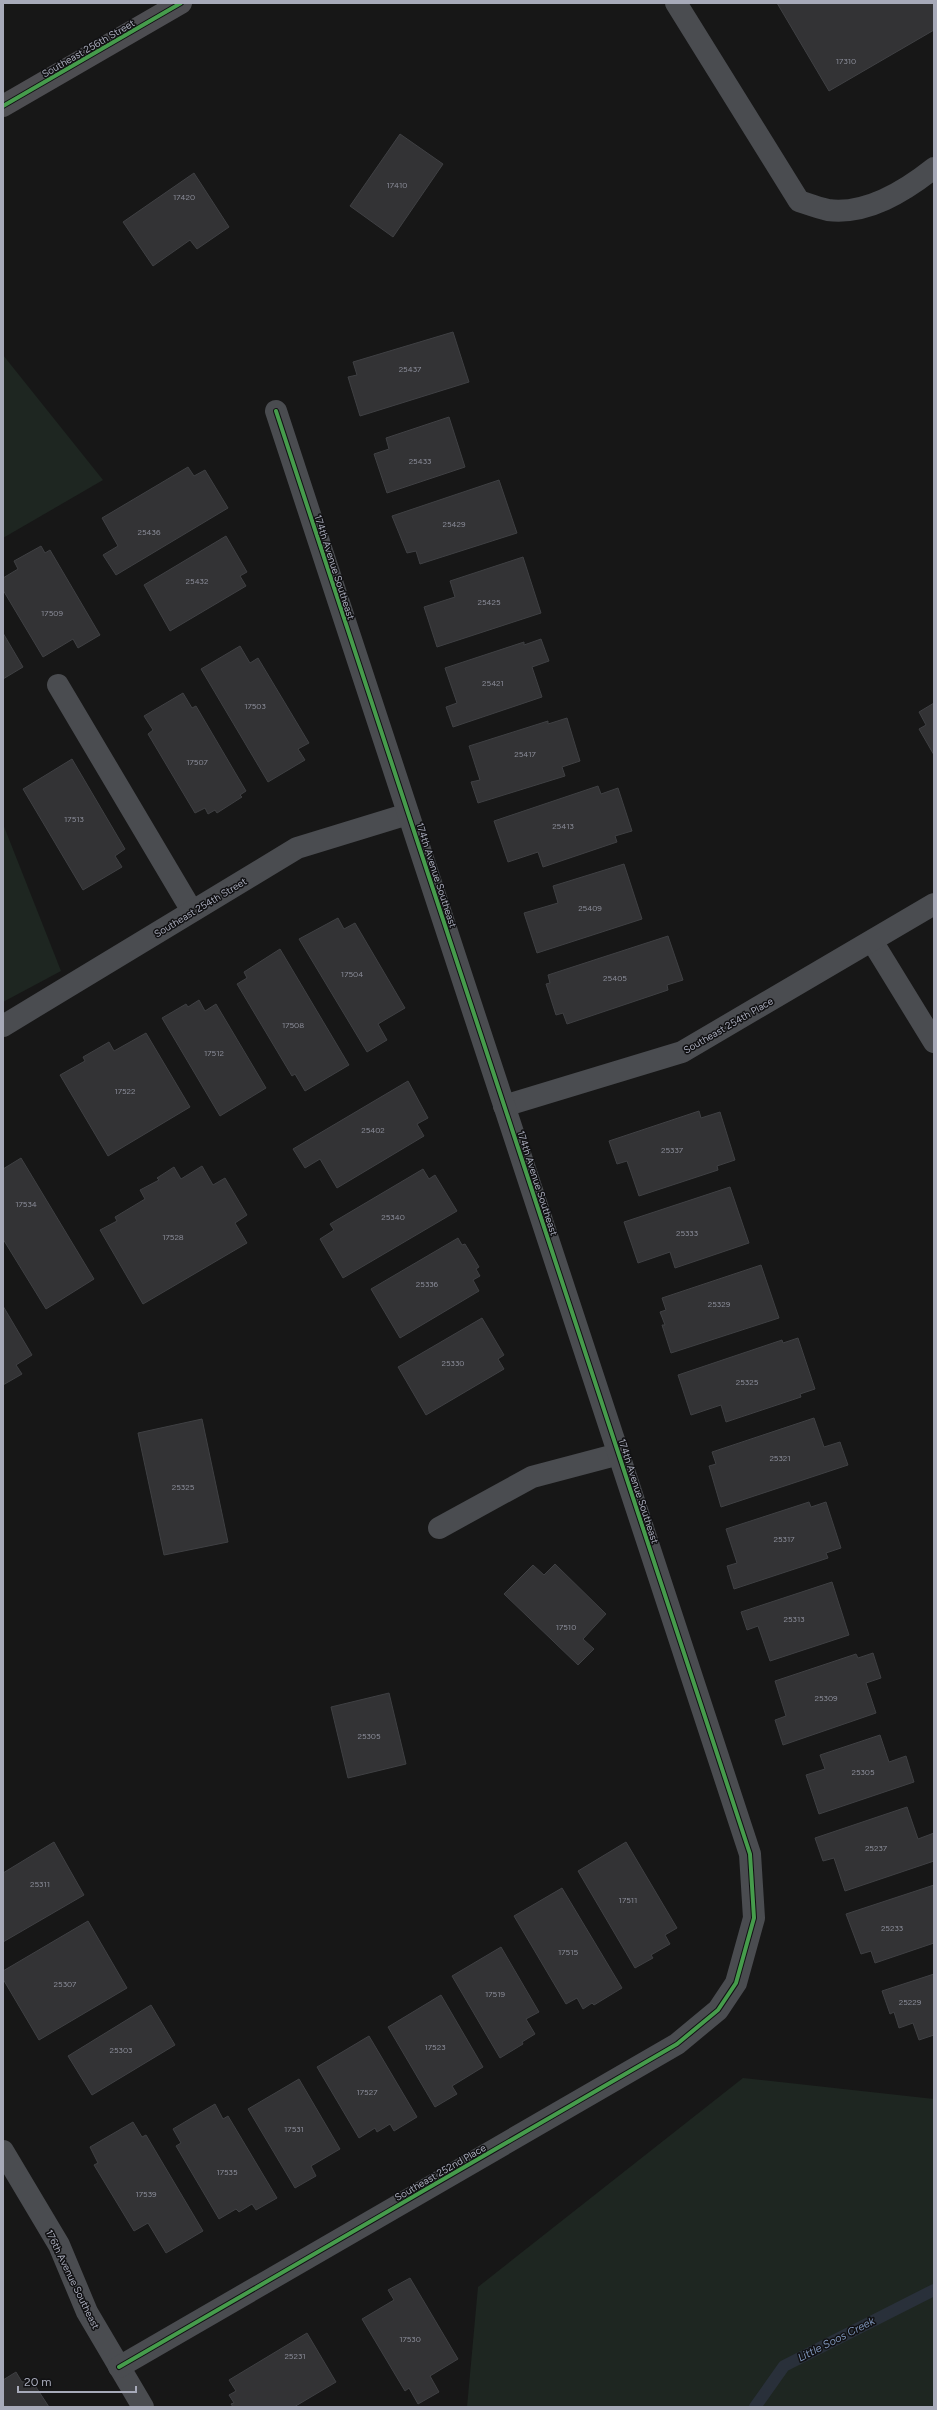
<svg xmlns="http://www.w3.org/2000/svg" width="937" height="2410" font-family="Figtree,sans-serif">
	<style>
		.green { fill: #1e2621 }
		.lines { fill: none; stroke-linecap: round; stroke-linejoin: round }
		.stream { stroke: #29303a; stroke-width: 12 }
		.building { fill: #333335; stroke: #3f4043 }
		.minor { stroke: #4a4c50; stroke-width: 22 }
		.major { stroke: #4d4d51; stroke-width: 22 }
		.cycleway-casing { stroke: #111113; stroke-width: 6 }
		.cycleway { stroke: #469c4c; stroke-width: 4 }
		.labels { text-anchor: middle; stroke-width: 3; stroke-linejoin: round; paint-order: stroke }
		.number-label { font-size: 8px; fill: #8a8c98 }
		.street-label { font-size: 10px; fill: #a7aab9; stroke: #111113 }
		.water-label { font-size: 11px; font-style: italic; fill: #7c92b6; stroke: #111113 }
	</style>
	<rect width="100%" height="100%" fill="#171717"/>
	<g class="green">
		<path d="M 3,355 L 103,480 L 3,538 Z"/>
		<path d="M 3,824 L 61,971 L 3,1002 Z"/>
		<path d="M 743,2078 L 934,2099 L 934,2407 L 467,2407 L 478,2287 Z"/>
	</g>
	<g class="lines">
		<path class="stream" d="M 755,2407 L 784,2366 L 934,2290"/>
	</g>
	<g class="building">
		<path d="M 777,3 L 934,3 L 934,30 L 829,91 Z"/>
		<path d="M 400,134 L 443,164 L 393,237 L 350,206 Z"/>
		<path d="M 194,173 L 229,227 L 197,249 L 190,240 L 153,266 L 123,222 Z"/>
		<path d="M 453,332 L 469,382 L 360,416 L 348,377 L 357,375 L 353,362 Z"/>
		<path d="M 449,417 L 465,467 L 387,493 L 374,454 L 389,449 L 386,438 Z"/>
		<path d="M 188,467 L 194,476 L 205,470 L 228,508 L 116,575 L 103,555 L 118,546 L 102,518 Z"/>
		<path d="M 499,480 L 517,533 L 420,564 L 416,551 L 407,553 L 392,516 Z"/>
		<path d="M 226,536 L 247,572 L 240,576 L 246,586 L 170,631 L 144,585 Z"/>
		<path d="M 41,546 L 45,553 L 50,550 L 100,635 L 78,648 L 73,639 L 43,657 L 3,590 L 3,578 L 18,569 L 14,561 Z"/>
		<path d="M 523,557 L 541,613 L 437,647 L 424,607 L 455,597 L 450,581 Z"/>
		<path d="M 3,633 L 23,667 L 3,679 Z"/>
		<path d="M 541,639 L 549,661 L 532,667 L 542,697 L 453,727 L 446,707 L 457,703 L 445,668 L 524,642 L 524,645 Z"/>
		<path d="M 240,646 L 250,663 L 258,658 L 309,743 L 298,749 L 305,760 L 268,782 L 201,669 Z"/>
		<path d="M 183,693 L 192,708 L 196,706 L 246,791 L 240,795 L 242,797 L 217,813 L 215,810 L 208,814 L 205,808 L 195,813 L 148,734 L 153,730 L 144,716 Z"/>
		<path d="M 934,703 L 934,755 L 919,729 L 926,725 L 919,712 Z"/>
		<path d="M 567,718 L 580,761 L 562,767 L 565,776 L 478,803 L 471,782 L 480,780 L 469,746 L 548,721 L 548,724 Z"/>
		<path d="M 72,759 L 125,849 L 115,856 L 122,867 L 83,890 L 23,789 Z"/>
		<path d="M 598,786 L 601,794 L 618,788 L 632,831 L 615,836 L 617,842 L 543,867 L 538,852 L 508,862 L 494,821 Z"/>
		<path d="M 624,864 L 642,919 L 537,953 L 524,913 L 558,903 L 553,886 Z"/>
		<path d="M 338,918 L 344,929 L 355,923 L 405,1008 L 378,1024 L 387,1040 L 367,1052 L 299,939 Z"/>
		<path d="M 668,936 L 683,980 L 667,985 L 668,990 L 567,1024 L 563,1013 L 556,1015 L 546,984 L 550,983 L 548,975 Z"/>
		<path d="M 280,949 L 349,1065 L 305,1091 L 295,1074 L 292,1076 L 237,984 L 247,978 L 244,972 Z"/>
		<path d="M 199,1000 L 205,1011 L 216,1004 L 266,1088 L 220,1116 L 162,1018 L 186,1004 L 188,1007 Z"/>
		<path d="M 146,1033 L 190,1107 L 108,1156 L 60,1075 L 85,1061 L 83,1057 L 109,1042 L 114,1051 Z"/>
		<path d="M 408,1081 L 428,1118 L 417,1124 L 424,1136 L 337,1188 L 320,1159 L 305,1168 L 293,1149 Z"/>
		<path d="M 699,1111 L 701,1118 L 720,1112 L 735,1160 L 717,1166 L 718,1170 L 639,1196 L 627,1161 L 617,1164 L 609,1141 Z"/>
		<path d="M 21,1158 L 94,1279 L 46,1309 L 3,1239 L 3,1169 Z"/>
		<path d="M 202,1166 L 213,1185 L 225,1178 L 247,1215 L 235,1223 L 247,1243 L 143,1304 L 100,1230 L 117,1221 L 115,1217 L 145,1199 L 140,1190 L 159,1180 L 157,1178 L 174,1167 L 181,1179 Z"/>
		<path d="M 423,1169 L 429,1179 L 435,1175 L 457,1211 L 343,1278 L 320,1239 L 334,1230 L 330,1224 Z"/>
		<path d="M 730,1187 L 749,1243 L 675,1268 L 670,1252 L 638,1263 L 624,1222 Z"/>
		<path d="M 458,1238 L 462,1245 L 465,1244 L 479,1267 L 476,1269 L 480,1276 L 473,1280 L 479,1291 L 400,1338 L 371,1289 Z"/>
		<path d="M 761,1265 L 779,1318 L 671,1353 L 662,1325 L 665,1325 L 660,1312 L 666,1310 L 662,1298 Z"/>
		<path d="M 3,1306 L 32,1355 L 16,1365 L 22,1374 L 3,1385 Z"/>
		<path d="M 482,1318 L 504,1355 L 498,1359 L 504,1369 L 426,1415 L 398,1367 Z"/>
		<path d="M 798,1338 L 815,1389 L 800,1394 L 801,1397 L 726,1422 L 721,1405 L 691,1415 L 678,1375 L 782,1340 L 783,1343 Z"/>
		<path d="M 814,1418 L 824,1447 L 840,1442 L 848,1465 L 721,1507 L 709,1466 L 716,1464 L 712,1452 Z"/>
		<path d="M 202,1419 L 228,1542 L 164,1555 L 138,1433 Z"/>
		<path d="M 809,1502 L 811,1507 L 826,1502 L 841,1548 L 826,1553 L 828,1558 L 734,1589 L 727,1566 L 737,1563 L 726,1529 Z"/>
		<path d="M 555,1564 L 606,1614 L 583,1639 L 594,1649 L 578,1665 L 504,1594 L 533,1565 L 544,1575 Z"/>
		<path d="M 832,1582 L 849,1635 L 770,1661 L 758,1626 L 747,1630 L 741,1612 Z"/>
		<path d="M 873,1653 L 881,1678 L 866,1683 L 876,1713 L 783,1745 L 775,1720 L 786,1716 L 775,1681 L 856,1654 L 858,1658 Z"/>
		<path d="M 389,1693 L 406,1764 L 348,1778 L 331,1707 Z"/>
		<path d="M 880,1735 L 889,1762 L 906,1756 L 914,1782 L 819,1814 L 806,1775 L 825,1769 L 820,1755 Z"/>
		<path d="M 907,1807 L 918,1839 L 934,1833 L 934,1861 L 845,1891 L 834,1858 L 823,1861 L 815,1838 Z"/>
		<path d="M 54,1842 L 84,1895 L 3,1942 L 3,1873 Z"/>
		<path d="M 626,1842 L 677,1928 L 665,1935 L 670,1944 L 651,1955 L 653,1958 L 635,1968 L 578,1871 Z"/>
		<path d="M 934,1885 L 934,1943 L 875,1963 L 871,1951 L 861,1954 L 846,1914 Z"/>
		<path d="M 562,1888 L 622,1988 L 594,2005 L 592,2003 L 583,2009 L 577,1998 L 566,2004 L 514,1916 Z"/>
		<path d="M 88,1921 L 127,1988 L 39,2040 L 3,1979 L 3,1971 Z"/>
		<path d="M 501,1947 L 539,2012 L 526,2019 L 535,2034 L 522,2042 L 523,2044 L 500,2058 L 452,1976 Z"/>
		<path d="M 934,1974 L 934,2035 L 919,2040 L 913,2023 L 899,2028 L 894,2012 L 890,2014 L 882,1991 Z"/>
		<path d="M 441,1995 L 483,2067 L 452,2086 L 457,2094 L 435,2107 L 388,2027 Z"/>
		<path d="M 151,2005 L 175,2045 L 92,2095 L 68,2056 Z"/>
		<path d="M 369,2036 L 417,2117 L 394,2131 L 390,2124 L 377,2132 L 375,2128 L 359,2138 L 317,2067 Z"/>
		<path d="M 299,2079 L 340,2149 L 311,2166 L 316,2176 L 295,2188 L 248,2109 Z"/>
		<path d="M 215,2104 L 223,2119 L 228,2116 L 277,2198 L 256,2210 L 252,2204 L 239,2212 L 236,2209 L 219,2219 L 176,2146 L 181,2143 L 173,2129 Z"/>
		<path d="M 133,2122 L 142,2137 L 146,2135 L 203,2231 L 166,2253 L 148,2223 L 134,2231 L 94,2165 L 98,2163 L 90,2147 Z"/>
		<path d="M 410,2278 L 458,2359 L 430,2376 L 439,2392 L 418,2404 L 409,2388 L 405,2391 L 362,2319 L 394,2300 L 388,2290 Z"/>
		<path d="M 307,2333 L 336,2382 L 294,2407 L 233,2407 L 231,2404 L 234,2403 L 229,2395 L 236,2391 L 229,2380 Z"/>
		<path d="M 16,2372 L 22,2382 L 28,2379 L 34,2388 L 36,2387 L 49,2407 L 3,2407 L 3,2380 Z"/>
	</g>
	<g class="lines">
		<g class="minor">
			<path d="M 676,3 L 799,201 C 808,204 819,208 828,210 C 867,215 905,191 934,168"/>
			<path d="M 58,685 L 192,911"/>
			<path d="M 872,941 L 934,1042"/>
			<path d="M 3,1026 L 297,848 L 408,814"/>
			<path d="M 504,1106 L 682,1052 L 934,904"/>
			<path d="M 439,1528 L 532,1477 L 619,1454"/>
			<path d="M 3,2151 L 59,2245 L 87,2312 L 143,2407"/>
			<path d="M 119,2367 L 677,2044 L 718,2010 L 736,1983 L 754,1918 L 750,1854 L 276,411"/>
		</g>
		<path class="major" d="M 3,106 L 181,3"/>
		<g class="cycleway-casing">
			<g id="cycleway">
				<path d="M 3,106 L 181,3"/>
				<path d="M 119,2367 L 677,2044 L 718,2010 L 736,1983 L 754,1918 L 750,1854 L 276,411"/>
			</g>
		</g>
		<use href="#cycleway" class="cycleway"/>
	</g>
	<g class="labels">
		<g class="number-label">
			<text x="846" y="64">17310</text>
			<text x="397" y="188">17410</text>
			<text x="184" y="200">17420</text>
			<text x="410" y="372">25437</text>
			<text x="420" y="464">25433</text>
			<text x="454" y="527">25429</text>
			<text x="149" y="535">25436</text>
			<text x="197" y="584">25432</text>
			<text x="489" y="605">25425</text>
			<text x="52" y="616">17509</text>
			<text x="493" y="686">25421</text>
			<text x="255" y="709">17503</text>
			<text x="525" y="757">25417</text>
			<text x="197" y="765">17507</text>
			<text x="74" y="822">17513</text>
			<text x="563" y="829">25413</text>
			<text x="590" y="911">25409</text>
			<text x="352" y="977">17504</text>
			<text x="615" y="981">25405</text>
			<text x="293" y="1028">17508</text>
			<text x="214" y="1056">17512</text>
			<text x="125" y="1094">17522</text>
			<text x="373" y="1133">25402</text>
			<text x="672" y="1153">25337</text>
			<text x="26" y="1207">17534</text>
			<text x="393" y="1220">25340</text>
			<text x="687" y="1236">25333</text>
			<text x="173" y="1240">17528</text>
			<text x="427" y="1287">25336</text>
			<text x="719" y="1307">25329</text>
			<text x="453" y="1366">25330</text>
			<text x="747" y="1385">25325</text>
			<text x="780" y="1461">25321</text>
			<text x="183" y="1490">25325</text>
			<text x="784" y="1542">25317</text>
			<text x="794" y="1622">25313</text>
			<text x="566" y="1630">17510</text>
			<text x="826" y="1701">25309</text>
			<text x="369" y="1739">25305</text>
			<text x="863" y="1775">25305</text>
			<text x="876" y="1851">25237</text>
			<text x="40" y="1887">25311</text>
			<text x="628" y="1903">17511</text>
			<text x="892" y="1931">25233</text>
			<text x="568" y="1955">17515</text>
			<text x="65" y="1987">25307</text>
			<text x="495" y="1997">17519</text>
			<text x="910" y="2005">25229</text>
			<text x="435" y="2050">17523</text>
			<text x="121" y="2053">25303</text>
			<text x="367" y="2095">17527</text>
			<text x="294" y="2132">17531</text>
			<text x="227" y="2175">17535</text>
			<text x="146" y="2197">17539</text>
			<text x="410" y="2342">17530</text>
			<text x="295" y="2359">25231</text>
		</g>
		<g class="street-label">
			<text transform="translate(88 48) rotate(-30)" y="4">Southeast 256th Street</text>
			<text transform="translate(335 567) rotate(72)" y="4">174th Avenue Southeast</text>
			<text transform="translate(437 875) rotate(72)" y="4">174th Avenue Southeast</text>
			<text transform="translate(200 907) rotate(-31)" y="4">Southeast 254th Street</text>
			<text transform="translate(728 1025) rotate(-30)" y="4">Southeast 254th Place</text>
			<text transform="translate(538 1183) rotate(72)" y="4">174th Avenue Southeast</text>
			<text transform="translate(639 1491) rotate(72)" y="4">174th Avenue Southeast</text>
			<text transform="translate(440 2172) rotate(-30)" y="4">Southeast 252nd Place</text>
			<text transform="translate(73 2279) rotate(64)" y="4">176th Avenue Southeast</text>
		</g>
		<g class="water-label">
			<text transform="translate(836 2339) rotate(-27)" y="4">Little Soos Creek</text>
		</g>
	</g>
	<rect width="937" height="2410" fill="none" stroke="#a7aab9" stroke-width="8"/>
	<path d="M18 2386v6h118v-6" fill="none" stroke="#a7aab9" stroke-width="2"/>
	<text x="24" y="2386" font-size="12" fill="#a7aab9" stroke="#111113" stroke-width="3" paint-order="stroke">20 m</text>
</svg>
